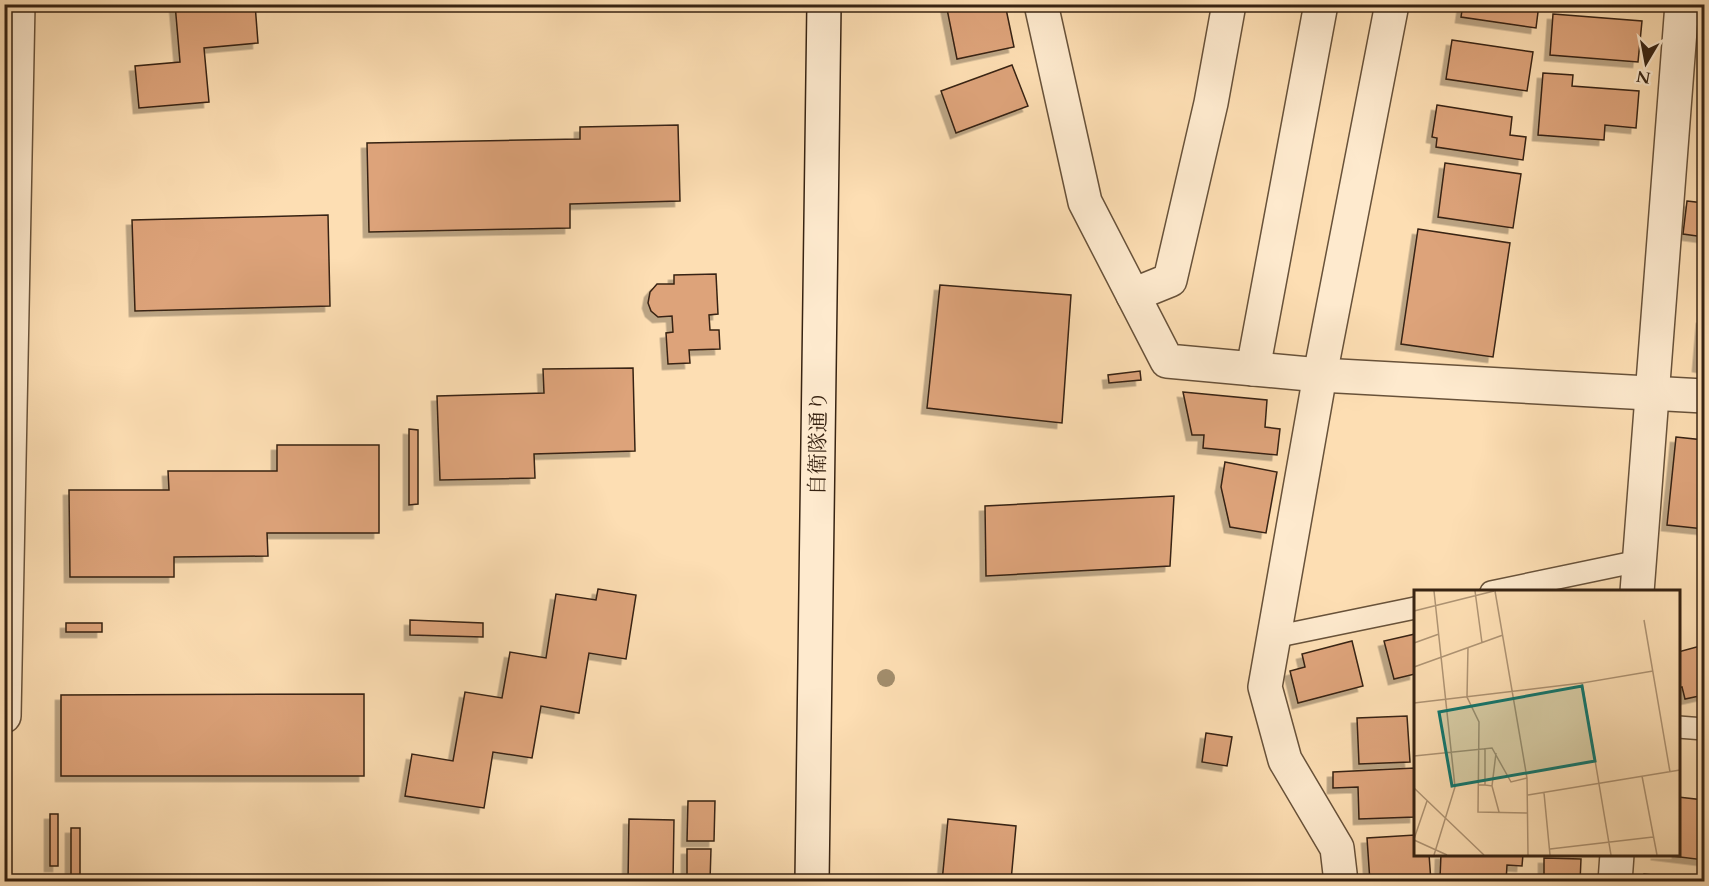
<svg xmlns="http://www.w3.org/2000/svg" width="1709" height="886" font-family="Cardo,'Noto Serif JP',serif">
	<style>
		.building { fill: #dda37a; stroke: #372312; stroke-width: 1.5; filter: url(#shadow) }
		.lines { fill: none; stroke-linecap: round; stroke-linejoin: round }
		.lane-casing { stroke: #68523a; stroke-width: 24 }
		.street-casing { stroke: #68523a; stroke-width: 36 }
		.secondary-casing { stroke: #372312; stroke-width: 36 }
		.lane { stroke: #feeace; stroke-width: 21 }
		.street { stroke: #feeace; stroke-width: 33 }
		.secondary { stroke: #feeace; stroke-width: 33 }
		.tree { fill: #a28d6c }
		.labels { text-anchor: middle; stroke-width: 4.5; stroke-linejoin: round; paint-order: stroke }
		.street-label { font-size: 21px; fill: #372312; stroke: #feeace }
		.inset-road { fill: none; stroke: #ae9373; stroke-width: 1.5 }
		.view { fill: #0f766e; fill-opacity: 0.15; stroke: #0f766e; stroke-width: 3 }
		.inset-edge { fill: none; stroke: #372312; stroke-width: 3 }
	</style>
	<defs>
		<filter id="shadow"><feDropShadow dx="-5.5" dy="5.5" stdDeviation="0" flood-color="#0004"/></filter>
	</defs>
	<rect width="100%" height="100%" fill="#fddeb3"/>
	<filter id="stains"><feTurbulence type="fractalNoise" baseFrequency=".00333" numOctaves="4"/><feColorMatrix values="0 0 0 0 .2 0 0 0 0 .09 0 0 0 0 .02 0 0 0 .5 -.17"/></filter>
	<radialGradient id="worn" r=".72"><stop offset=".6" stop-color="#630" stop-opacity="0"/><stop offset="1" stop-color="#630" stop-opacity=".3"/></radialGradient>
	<g class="building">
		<path d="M 175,4 L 255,4 L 258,43 L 204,48 L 209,102 L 139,108 L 135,66 L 180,62 Z"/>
		<path d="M 946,4 L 1005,4 L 1014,47 L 957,59 Z"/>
		<path d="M 1463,4 L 1539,4 L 1536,28 L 1461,17 Z"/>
		<path d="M 1553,14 L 1642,21 L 1638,62 L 1550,55 Z"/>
		<path d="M 1452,40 L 1533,52 L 1527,91 L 1446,79 Z"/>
		<path d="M 1012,65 L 1028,106 L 956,133 L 941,91 Z"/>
		<path d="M 1543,73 L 1573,75 L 1572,86 L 1639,91 L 1636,128 L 1605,125 L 1604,140 L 1538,135 Z"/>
		<path d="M 1437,105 L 1512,117 L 1510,135 L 1526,137 L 1523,160 L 1436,147 L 1437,138 L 1432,137 Z"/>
		<path d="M 678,125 L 680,201 L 570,204 L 570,228 L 369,232 L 367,143 L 580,139 L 580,127 Z"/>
		<path d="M 1445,163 L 1521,174 L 1513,228 L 1438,217 Z"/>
		<path d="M 1687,201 L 1704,203 L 1704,237 L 1683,234 Z"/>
		<path d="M 328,215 L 330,306 L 135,311 L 132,220 Z"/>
		<path d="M 1418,229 L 1510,243 L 1493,357 L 1401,344 Z"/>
		<path d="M 716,274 L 718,314 L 709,315 L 710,330 L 719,330 L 720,349 L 689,350 L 690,363 L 668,364 L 666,333 L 673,332 L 672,316 L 658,317 L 651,311 L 648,303 L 650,292 L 657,284 L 674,284 L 674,275 Z"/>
		<path d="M 940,285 L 1071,295 L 1062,423 L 927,408 Z"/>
		<path d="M 1702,318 L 1704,318 L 1704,367 L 1698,366 Z"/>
		<path d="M 633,368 L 635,451 L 534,454 L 535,478 L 440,480 L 437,396 L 544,393 L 543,369 Z"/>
		<path d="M 1140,371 L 1141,380 L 1109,383 L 1108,375 Z"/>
		<path d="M 1183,392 L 1267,400 L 1265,427 L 1280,429 L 1277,455 L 1203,448 L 1204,435 L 1192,435 Z"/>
		<path d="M 409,429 L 418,430 L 418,504 L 409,505 Z"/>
		<path d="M 1676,437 L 1704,440 L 1704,529 L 1667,525 Z"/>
		<path d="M 277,445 L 379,445 L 379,533 L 267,533 L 268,556 L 174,557 L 174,577 L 70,577 L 69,490 L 169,490 L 168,471 L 277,471 Z"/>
		<path d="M 1225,462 L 1277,472 L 1266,533 L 1230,527 L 1221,487 Z"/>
		<path d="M 1174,496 L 1170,566 L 986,576 L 985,506 Z"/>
		<path d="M 598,589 L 636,595 L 626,659 L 589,653 L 579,713 L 541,706 L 532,758 L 493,752 L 484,808 L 405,796 L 412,754 L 453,761 L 465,692 L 502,698 L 510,652 L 546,658 L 556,594 L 596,600 Z"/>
		<path d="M 410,620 L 483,623 L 483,637 L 410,635 Z"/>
		<rect x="66" y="623" width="36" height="9"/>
		<path d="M 1415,634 L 1415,674 L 1394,679 L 1384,641 Z"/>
		<path d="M 1352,641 L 1363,686 L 1298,703 L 1290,671 L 1305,667 L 1302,654 Z"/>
		<path d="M 1704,645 L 1704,695 L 1685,699 L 1682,687 L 1678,688 L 1678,652 Z"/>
		<path d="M 364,694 L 364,776 L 61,776 L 61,695 Z"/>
		<path d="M 1407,716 L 1410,762 L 1359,764 L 1357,718 Z"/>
		<path d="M 1206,733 L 1232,737 L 1227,766 L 1202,762 Z"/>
		<path d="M 1415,768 L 1415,817 L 1359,819 L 1358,787 L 1333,788 L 1333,772 Z"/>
		<path d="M 1678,797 L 1704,800 L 1704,860 L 1656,854 L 1678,854 Z"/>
		<path d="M 688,801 L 715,801 L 714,841 L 687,841 Z"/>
		<rect x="50" y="814" width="8" height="52"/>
		<path d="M 629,819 L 674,820 L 673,882 L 628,881 Z"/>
		<path d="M 948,819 L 1016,826 L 1011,881 L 1016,882 L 942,882 Z"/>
		<rect x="71" y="828" width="9" height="48"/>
		<path d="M 1415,835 L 1415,854 L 1429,854 L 1431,882 L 1370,882 L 1367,838 Z"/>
		<path d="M 687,849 L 711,849 L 710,881 L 687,880 Z"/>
		<path d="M 1441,854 L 1523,854 L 1522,866 L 1507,865 L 1506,882 L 1440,878 Z"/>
		<path d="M 1544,858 L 1581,859 L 1580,882 L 1544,882 Z"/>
		<path d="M 1644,874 L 1704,881 L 1704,882 L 1643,882 Z"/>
	</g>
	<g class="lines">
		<g class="lane-casing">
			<g id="lane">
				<path d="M 1491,592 L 1639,561"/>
				<path d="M 1274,637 L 1415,608"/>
				<path d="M 1678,727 L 1704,729"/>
			</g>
		</g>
		<g class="street-casing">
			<g id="street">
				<path d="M 1041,4 L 1085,202 L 1167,361 L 1320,375 L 1704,396"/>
				<path d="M 1133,295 L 1170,280 L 1211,103 L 1229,4"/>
				<path d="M 1253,369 L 1321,4"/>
				<path d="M 1637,592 L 1682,4"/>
				<path d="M 4,716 L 18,4"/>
				<path d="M 1341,882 L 1337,848 L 1285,760 L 1265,687 L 1320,375 L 1392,4"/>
				<path d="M 1615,882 L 1617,854"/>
			</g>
		</g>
		<g class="secondary-casing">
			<path id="secondary" d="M 812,882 L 824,4"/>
		</g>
		<use href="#lane" class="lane"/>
		<use href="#street" class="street"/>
		<use href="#secondary" class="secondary"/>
	</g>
	<circle class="tree" cx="886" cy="678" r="9"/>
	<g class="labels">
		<g class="street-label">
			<text transform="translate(818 443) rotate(-89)" y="7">自衛隊通り</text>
		</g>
	</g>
	<g transform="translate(1414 590)">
		<rect width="266" height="266" fill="#fddeb3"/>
		<path class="inset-road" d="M 61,1 L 68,53M 81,1 L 113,188 L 114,265M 0,21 L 80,1M 230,30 L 256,182M 0,53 L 25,44M 54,57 L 53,107 L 65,132 L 64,222 L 114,223M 0,77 L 89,45M 0,113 L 168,93M 0,166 L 78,158 L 97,192 L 113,188M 228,186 L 243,265M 65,195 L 71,195 L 71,158M 71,195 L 78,196 L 82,163M 78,196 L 85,222M 0,198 L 70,265M 130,203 L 136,265M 114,205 L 266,180M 0,249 L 13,211M 0,250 L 33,265M 136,259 L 239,247M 20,265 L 41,197 L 20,1M 197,265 L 168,93 L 239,81"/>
		<path class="view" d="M 168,96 L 181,171 L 38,196 L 25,122 Z"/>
		<rect width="266" height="266" class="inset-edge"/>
	</g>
	<rect width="1709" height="886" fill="none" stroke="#fddeb3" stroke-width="24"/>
	<rect x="6" y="6" width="1697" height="874" fill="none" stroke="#372312" stroke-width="3"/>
	<rect x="12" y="12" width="1685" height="862" fill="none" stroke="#372312" stroke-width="1.5"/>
	<g transform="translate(1646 63) rotate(190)" stroke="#feeace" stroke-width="4.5" paint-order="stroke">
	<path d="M0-4.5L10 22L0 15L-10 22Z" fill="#372312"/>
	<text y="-9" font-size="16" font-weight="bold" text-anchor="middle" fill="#372312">N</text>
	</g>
	<rect width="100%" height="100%" filter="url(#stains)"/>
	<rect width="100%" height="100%" fill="url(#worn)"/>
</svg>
